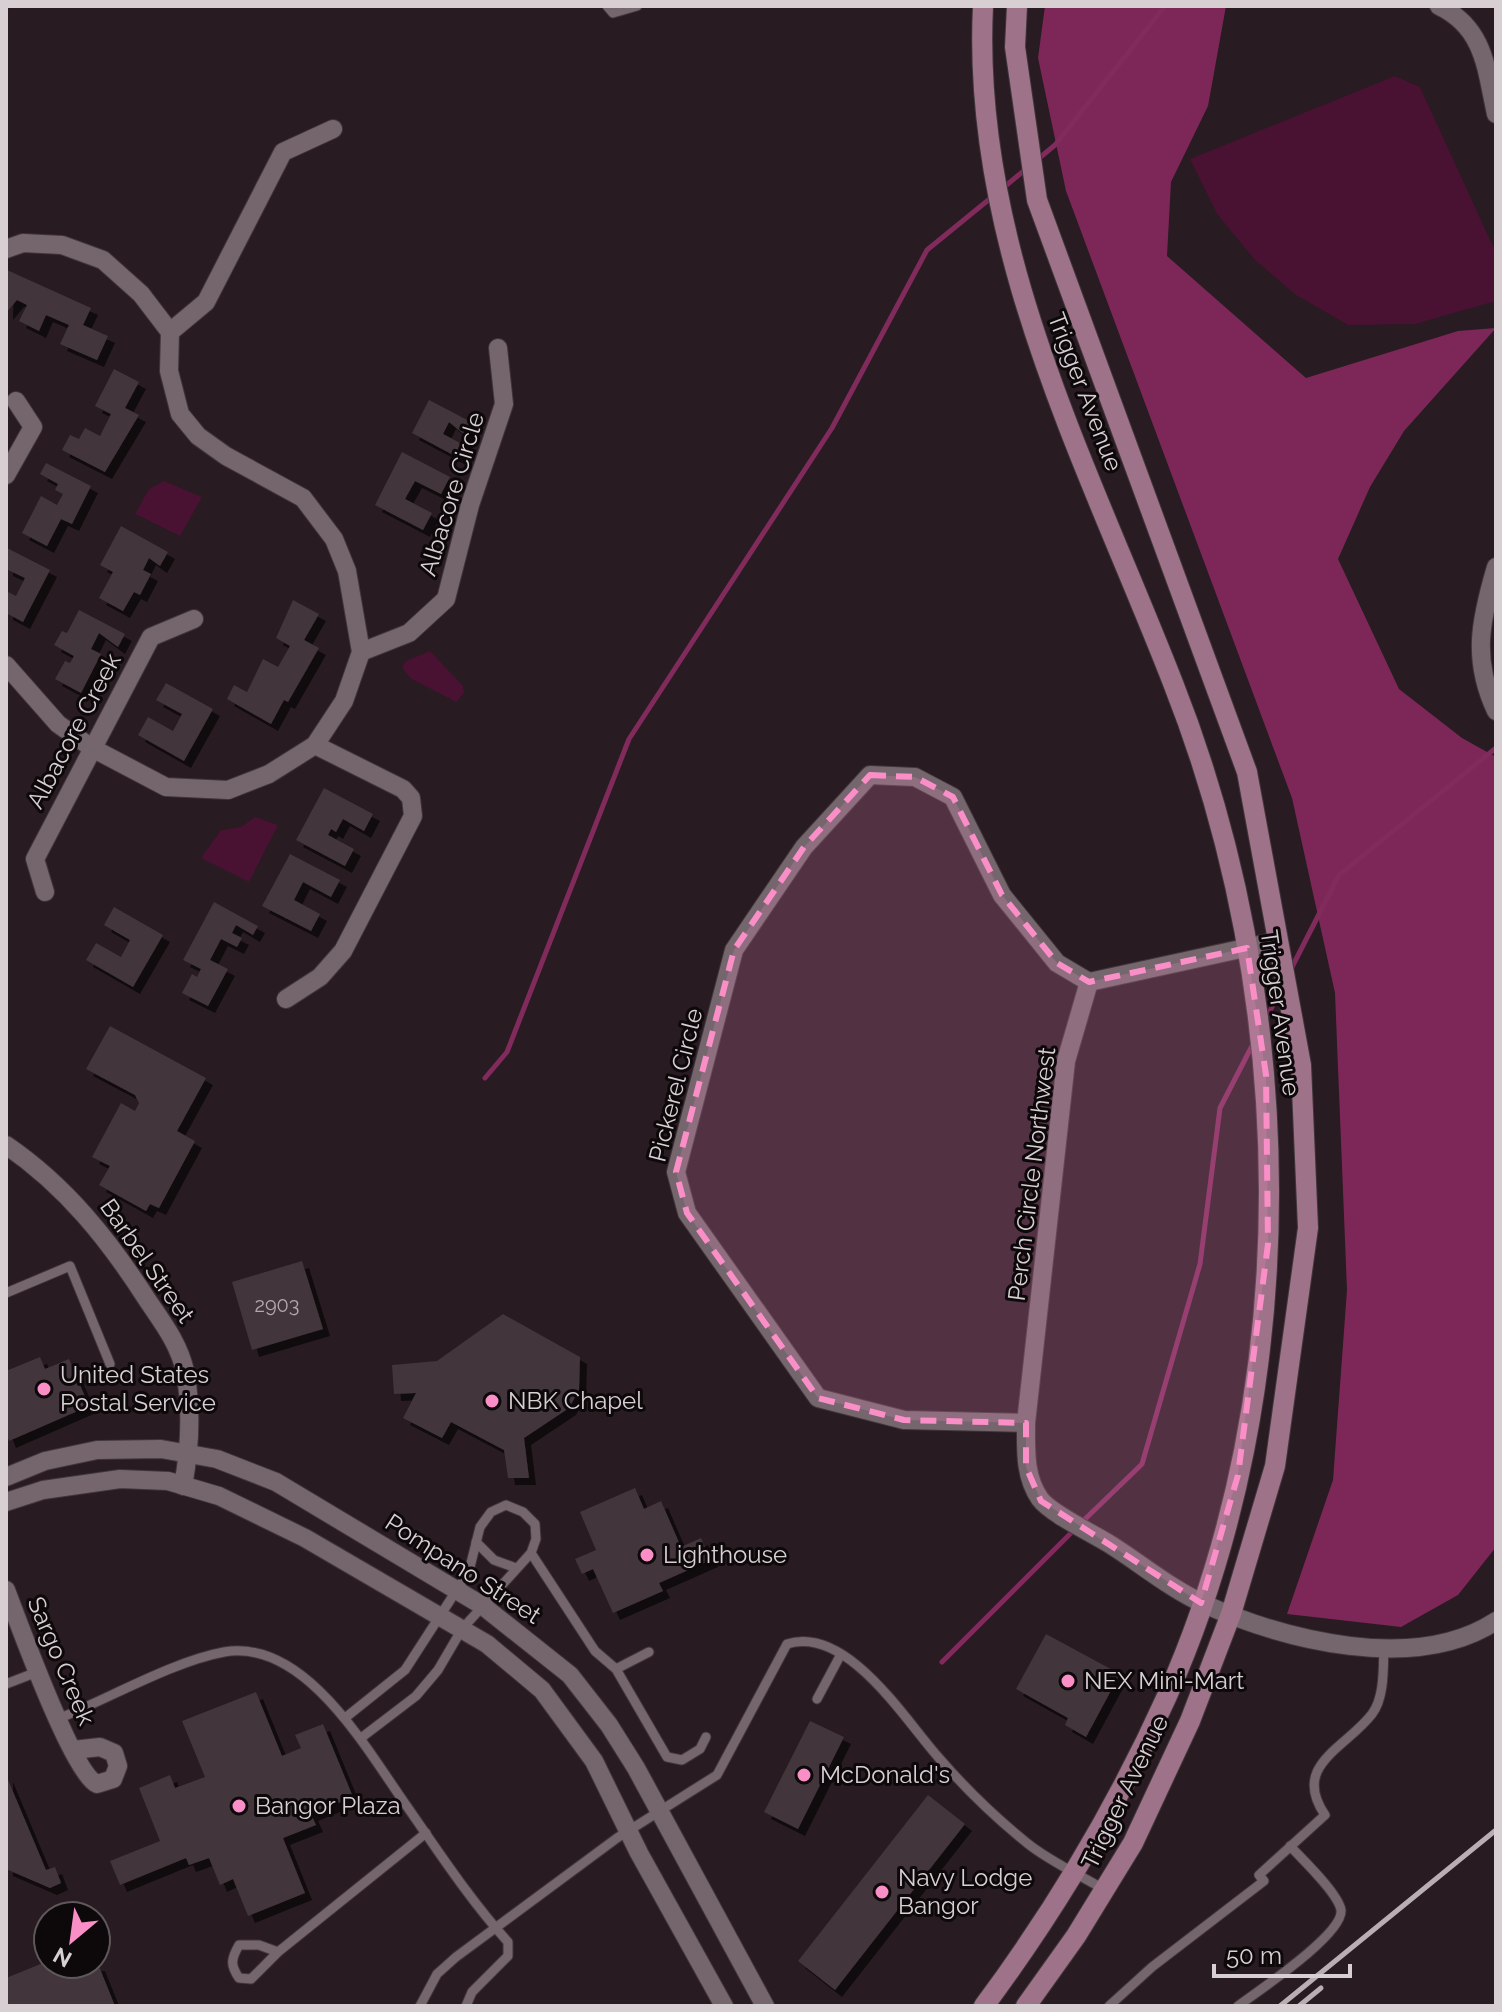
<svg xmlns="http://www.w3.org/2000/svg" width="1502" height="2012" font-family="Raleway,sans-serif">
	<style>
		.green { fill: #491132 }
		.forest { fill: #7c2758 }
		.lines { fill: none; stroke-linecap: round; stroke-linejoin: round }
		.stream { stroke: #802b5c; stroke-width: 5 }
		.building { fill: #42353b; filter: url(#shadow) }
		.lane-casing { stroke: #40363b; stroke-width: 11 }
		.street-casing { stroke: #40363b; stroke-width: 20 }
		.secondary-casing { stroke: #40363b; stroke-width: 22 }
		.lane { stroke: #75666d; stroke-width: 9 }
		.street { stroke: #75666d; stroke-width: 18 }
		.secondary { stroke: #9e7288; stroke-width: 20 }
		.rail { stroke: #b8aeb3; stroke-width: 5 }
		.marked { fill: #fa8fc7; fill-opacity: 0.2; stroke: #fa8fc7; stroke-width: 6; stroke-dasharray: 16 10; stroke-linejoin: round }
		.poi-dot { fill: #fa8fc7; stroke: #0d080a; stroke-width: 3 }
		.labels { text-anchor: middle; stroke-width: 6; stroke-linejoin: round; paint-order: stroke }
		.number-label { font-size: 20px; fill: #b2a8ad }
		.street-label { font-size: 24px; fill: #d8cfd3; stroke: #0d080a }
		.poi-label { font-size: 24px; fill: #d8cfd3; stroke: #0d080a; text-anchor: start }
	</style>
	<defs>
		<filter id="shadow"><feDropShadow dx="7" dy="7" stdDeviation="0" flood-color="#0009"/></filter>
	</defs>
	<rect width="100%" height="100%" fill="#281b21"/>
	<g class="green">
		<path d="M 1395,76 L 1420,87 L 1496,253 L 1496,301 L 1415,324 L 1348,325 L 1296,295 L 1255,260 L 1217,214 L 1190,159 Z"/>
		<path d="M 164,481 L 202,497 L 180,536 L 135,514 L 149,489 Z"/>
		<path d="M 430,651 L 463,686 L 464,693 L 456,702 L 410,678 L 402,667 L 406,661 Z"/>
		<path d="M 255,817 L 278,825 L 249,882 L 201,858 L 221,830 L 241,827 Z"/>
	</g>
	<path class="forest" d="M 1045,6 L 1226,6 L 1208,106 L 1171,182 L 1167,256 L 1306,378 L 1458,331 L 1496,328 L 1404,431 L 1370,487 L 1338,559 L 1399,689 L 1462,738 L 1496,757 L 1496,1547 L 1458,1595 L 1401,1627 L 1287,1614 L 1333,1480 L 1347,1290 L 1335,993 L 1292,798 L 1066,191 L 1038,58 Z"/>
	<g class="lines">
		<g class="stream">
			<path d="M 1037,160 L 1055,145 L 1165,6"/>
			<path d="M 1003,188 L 1026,169"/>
			<path d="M 1290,971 L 1339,875 L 1496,748"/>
			<path d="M 1265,1021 L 1280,991"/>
			<path d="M 485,1078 L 507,1052 L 629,739 L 832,428 L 927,250 L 992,197"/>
			<path d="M 1081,1523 L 1142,1464 L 1200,1264 L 1220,1108 L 1253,1044"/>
			<path d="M 942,1662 L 1074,1530"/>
		</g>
	</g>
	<g class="building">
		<path d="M 7,270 L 91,308 L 83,325 L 108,336 L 97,360 L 60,344 L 69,325 L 46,315 L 39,331 L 19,321 L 27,305 L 17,300 L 6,313 Z"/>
		<path d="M 114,369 L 139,382 L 125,408 L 139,415 L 105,472 L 62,450 L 70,435 L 79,439 L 85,428 L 100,436 L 111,414 L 95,406 Z"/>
		<path d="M 429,400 L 473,423 L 466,436 L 449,422 L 443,434 L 464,445 L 457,457 L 412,433 Z"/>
		<path d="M 402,452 L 450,477 L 441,494 L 415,481 L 405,499 L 432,513 L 423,530 L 375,505 Z"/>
		<path d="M 46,463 L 91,486 L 72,524 L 61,519 L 47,546 L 22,533 L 41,496 L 57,505 L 63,494 L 55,490 L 58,484 L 40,474 Z"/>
		<path d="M 121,526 L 168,552 L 160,566 L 149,558 L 143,570 L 151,574 L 140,595 L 134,592 L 123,611 L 99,598 L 113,572 L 100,565 Z"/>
		<path d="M 7,548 L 50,570 L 23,622 L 6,613 L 6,591 L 16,596 L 25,578 L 6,569 Z"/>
		<path d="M 293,600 L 319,614 L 304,640 L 319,648 L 288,702 L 284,700 L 271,724 L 227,699 L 234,685 L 247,692 L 263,659 L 278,667 L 290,646 L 276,638 Z"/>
		<path d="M 79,610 L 125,634 L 118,647 L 99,633 L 91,649 L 101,654 L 81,693 L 55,679 L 65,661 L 70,663 L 74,656 L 54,645 L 62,631 L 67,633 Z"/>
		<path d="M 166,683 L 213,709 L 184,761 L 138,735 L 148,717 L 173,731 L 182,714 L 156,700 Z"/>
		<path d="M 324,788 L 373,814 L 364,831 L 343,819 L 336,832 L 331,829 L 328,835 L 354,849 L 345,866 L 296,840 Z"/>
		<path d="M 290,854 L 340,880 L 331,897 L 303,882 L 294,900 L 320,914 L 311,931 L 262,906 Z"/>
		<path d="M 214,902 L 258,926 L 253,935 L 236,925 L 232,933 L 242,938 L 237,947 L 221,939 L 210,960 L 228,969 L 208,1006 L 182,993 L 192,974 L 197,977 L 201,969 L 183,960 Z"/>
		<path d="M 114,907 L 163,935 L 133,987 L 86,960 L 96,943 L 121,957 L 130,940 L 104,925 Z"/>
		<path d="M 110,1026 L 206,1078 L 177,1131 L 195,1141 L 159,1208 L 150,1204 L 146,1211 L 99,1185 L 110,1166 L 92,1157 L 121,1103 L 135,1111 L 139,1103 L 135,1095 L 86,1069 Z"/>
		<path d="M 302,1261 L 323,1329 L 252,1350 L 232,1282 Z"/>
		<path d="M 503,1314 L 580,1357 L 579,1390 L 569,1408 L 524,1438 L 529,1478 L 508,1478 L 504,1450 L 451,1422 L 442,1438 L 403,1418 L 416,1393 L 394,1394 L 392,1365 L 437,1361 Z"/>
		<path d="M 40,1357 L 45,1369 L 69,1359 L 89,1406 L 9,1441 L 6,1433 L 6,1371 Z"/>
		<path d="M 635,1488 L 644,1509 L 661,1501 L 681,1547 L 701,1538 L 711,1560 L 659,1583 L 663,1591 L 613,1613 L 593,1569 L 582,1574 L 575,1559 L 596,1550 L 580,1512 Z"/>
		<path d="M 1046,1634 L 1120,1674 L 1086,1737 L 1065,1725 L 1068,1718 L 1016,1689 Z"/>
		<path d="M 256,1692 L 282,1756 L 301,1748 L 295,1735 L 323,1724 L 353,1797 L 311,1814 L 316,1825 L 283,1838 L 305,1893 L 248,1916 L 233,1879 L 220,1885 L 209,1858 L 189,1865 L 186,1858 L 120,1885 L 110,1861 L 160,1841 L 139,1788 L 170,1775 L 175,1788 L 205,1777 L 182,1721 Z"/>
		<path d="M 810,1721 L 844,1737 L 798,1829 L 764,1812 Z"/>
		<path d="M 6,1775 L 46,1870 L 55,1867 L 61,1883 L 50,1888 L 6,1869 Z"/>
		<path d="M 928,1795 L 965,1824 L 835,1990 L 798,1961 Z"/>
		<path d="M 48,1961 L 48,1964 L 98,1964 L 115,2006 L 6,2006 L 6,1978 Z"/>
	</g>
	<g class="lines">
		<g class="lane-casing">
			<g id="lane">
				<path d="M 607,6 L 613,13 L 637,6"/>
				<path d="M 6,1293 L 70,1266 L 110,1364"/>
				<path d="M 476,1542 L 494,1560 L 516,1568"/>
				<path d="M 531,1553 L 595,1651 L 616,1669 L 667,1757 L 682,1760 L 700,1749 L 706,1737"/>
				<path d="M 616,1669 L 649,1652"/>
				<path d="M 6,1684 L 37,1672"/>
				<path d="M 817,1699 L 840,1656"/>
				<path d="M 60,1718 C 108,1699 174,1661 224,1652 C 305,1638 367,1750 406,1805 C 438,1851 470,1900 508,1942 L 508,1956 L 472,1992 L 466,2006"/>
				<path d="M 345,1718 L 405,1670 L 469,1571 L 480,1527 L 491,1512 L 506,1505 L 523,1512 L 535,1524 L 536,1539 L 531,1553 L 462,1629 L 438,1670 L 416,1696 L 361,1738"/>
				<path d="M 278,1952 L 251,1979 L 239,1978 C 230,1965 231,1959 239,1945 L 259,1945 L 278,1952 L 426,1833"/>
				<path d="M 420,2006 L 437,1974 L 456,1957 L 617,1838 L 717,1775 L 787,1644 C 847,1625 905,1720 939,1758 C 965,1788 996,1818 1027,1843 C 1049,1861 1080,1875 1105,1890"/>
				<path d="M 1109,2006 L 1152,1967 L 1264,1881 L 1259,1875 L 1325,1815 C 1291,1765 1345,1749 1372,1714 C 1385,1697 1383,1667 1384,1646"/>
				<path d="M 1238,2006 C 1258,1991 1344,1934 1341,1910 C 1338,1893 1302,1859 1290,1846"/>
			</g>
		</g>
		<g class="street-casing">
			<g id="street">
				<path d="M 1439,6 C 1485,28 1486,69 1496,114"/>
				<path d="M 6,249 L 23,243 L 62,245 L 103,260 L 141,294 L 170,332 L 169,371 L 180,414 L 198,436 L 226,456 L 303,498 L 334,539 L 347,571 L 361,652 L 344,701 L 315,745 L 269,774 L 228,790 L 166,787 L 92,748 L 58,724 L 6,665"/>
				<path d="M 170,332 L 206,302 L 283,152 L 333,129"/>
				<path d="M 6,475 L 33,427 L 16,401"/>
				<path d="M 1496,567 C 1480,621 1472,660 1496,711"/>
				<path d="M 361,652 L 409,633 L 446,599 L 470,505 L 504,404 L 498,348"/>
				<path d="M 45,892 L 35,859 L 151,637 L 194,619"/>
				<path d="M 1089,982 L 1066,1061 L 1026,1423 C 1026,1449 1024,1476 1040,1499 C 1051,1514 1094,1534 1111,1545 C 1141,1564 1171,1589 1204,1604 C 1285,1640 1415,1674 1496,1621"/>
				<path d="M 1089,982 L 1277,941"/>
				<path d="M 286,999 L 320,977 L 343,951 L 413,816 L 411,798 L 403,789 L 315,745"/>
				<path d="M 6,1145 C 66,1186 109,1240 148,1301 C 163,1323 179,1344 185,1371 C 192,1409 190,1448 183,1486"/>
				<path d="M 1026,1423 L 904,1420 L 818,1398 L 687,1213 L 676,1172 L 734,950 L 804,847 L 870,775 L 915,777 L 953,797 L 1002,895 L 1057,963 L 1089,982"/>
				<path d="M 6,1477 L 45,1461 L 97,1450 L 161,1449 L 217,1459 L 276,1482 L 483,1606 L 570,1675 L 609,1725 L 636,1768 L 765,2006"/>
				<path d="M 6,1502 L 43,1490 L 120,1479 L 168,1481 L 219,1496 L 305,1538 L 487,1644 L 542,1690 L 594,1761 L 639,1853 L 724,2006"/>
				<path d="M 6,1590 C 18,1621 73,1774 97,1784 L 113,1779 L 118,1766 L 114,1753 L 100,1747 L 73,1750"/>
			</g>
		</g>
		<g class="secondary-casing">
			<g id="secondary">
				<path d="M 983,6 C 971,247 1088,465 1173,683 C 1298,999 1306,1383 1167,1696 C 1117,1807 1056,1909 984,2006"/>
				<path d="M 1017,6 L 1015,47 L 1037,200 L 1247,772 L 1301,1065 L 1308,1228 L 1275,1466 L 1231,1614 L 1190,1721 L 1133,1843 L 1076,1936 L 1026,2006"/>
			</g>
		</g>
		<use href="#lane" class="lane"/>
		<use href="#street" class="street"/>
		<use href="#secondary" class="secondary"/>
		<g class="rail">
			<path d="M 1280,2006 L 1496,1830"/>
			<path d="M 1299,2006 L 1321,1988"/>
		</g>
	</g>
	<path class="marked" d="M 870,775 L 915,777 L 953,797 L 1002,895 L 1057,963 L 1089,982 L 1247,948 L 1266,1075 L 1268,1244 L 1238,1475 L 1201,1603 L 1041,1501 L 1026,1467 L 1026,1423 L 904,1420 L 818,1398 L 687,1213 L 676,1172 L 734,950 L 804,847 Z"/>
	<g class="poi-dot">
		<circle cx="44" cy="1389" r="8"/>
		<circle cx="492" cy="1401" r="8"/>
		<circle cx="647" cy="1555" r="8"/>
		<circle cx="1068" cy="1681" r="8"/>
		<circle cx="804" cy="1775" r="8"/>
		<circle cx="239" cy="1806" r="8"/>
		<circle cx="882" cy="1892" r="8"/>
	</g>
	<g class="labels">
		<g class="number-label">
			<text x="277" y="1312">2903</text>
		</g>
		<g class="street-label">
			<text transform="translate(1085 392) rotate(69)" y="8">Trigger Avenue</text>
			<text transform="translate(452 494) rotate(-73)" y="8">Albacore Circle</text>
			<text transform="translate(74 731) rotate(-62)" y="8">Albacore Creek</text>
			<text transform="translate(1280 1013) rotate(82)" y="8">Trigger Avenue</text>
			<text transform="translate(676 1085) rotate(-76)" y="8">Pickerel Circle</text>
			<text transform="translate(1032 1174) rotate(-83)" y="8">Perch Circle Northwest</text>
			<text transform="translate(147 1261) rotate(55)" y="8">Barbel Street</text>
			<text transform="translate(463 1569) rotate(33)" y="8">Pompano Street</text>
			<text transform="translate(61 1661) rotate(67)" y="8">Sargo Creek</text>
			<text transform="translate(1125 1792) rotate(-64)" y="8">Trigger Avenue</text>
		</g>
		<g class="poi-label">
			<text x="60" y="1383">United States<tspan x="60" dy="28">Postal Service</tspan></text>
			<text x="508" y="1409">NBK Chapel</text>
			<text x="663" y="1563">Lighthouse</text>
			<text x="1084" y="1689">NEX Mini-Mart</text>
			<text x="820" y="1783">McDonald's</text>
			<text x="255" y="1814">Bangor Plaza</text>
			<text x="898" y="1886">Navy Lodge<tspan x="898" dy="28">Bangor</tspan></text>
		</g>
	</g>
	<rect width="1502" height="2012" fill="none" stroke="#d8cfd3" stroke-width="16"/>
	<g transform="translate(72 1940) rotate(209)"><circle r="38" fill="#0d080a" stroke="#5e585a" stroke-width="2"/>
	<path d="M0-6L14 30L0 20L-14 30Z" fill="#fa8fc7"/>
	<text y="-12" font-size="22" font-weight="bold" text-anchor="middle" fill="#d8cfd3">N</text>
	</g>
	<path d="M1214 1964v12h136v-12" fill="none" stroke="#d8cfd3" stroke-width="4"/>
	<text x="1226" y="1964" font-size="24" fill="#d8cfd3" stroke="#0d080a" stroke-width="6" paint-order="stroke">50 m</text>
</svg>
